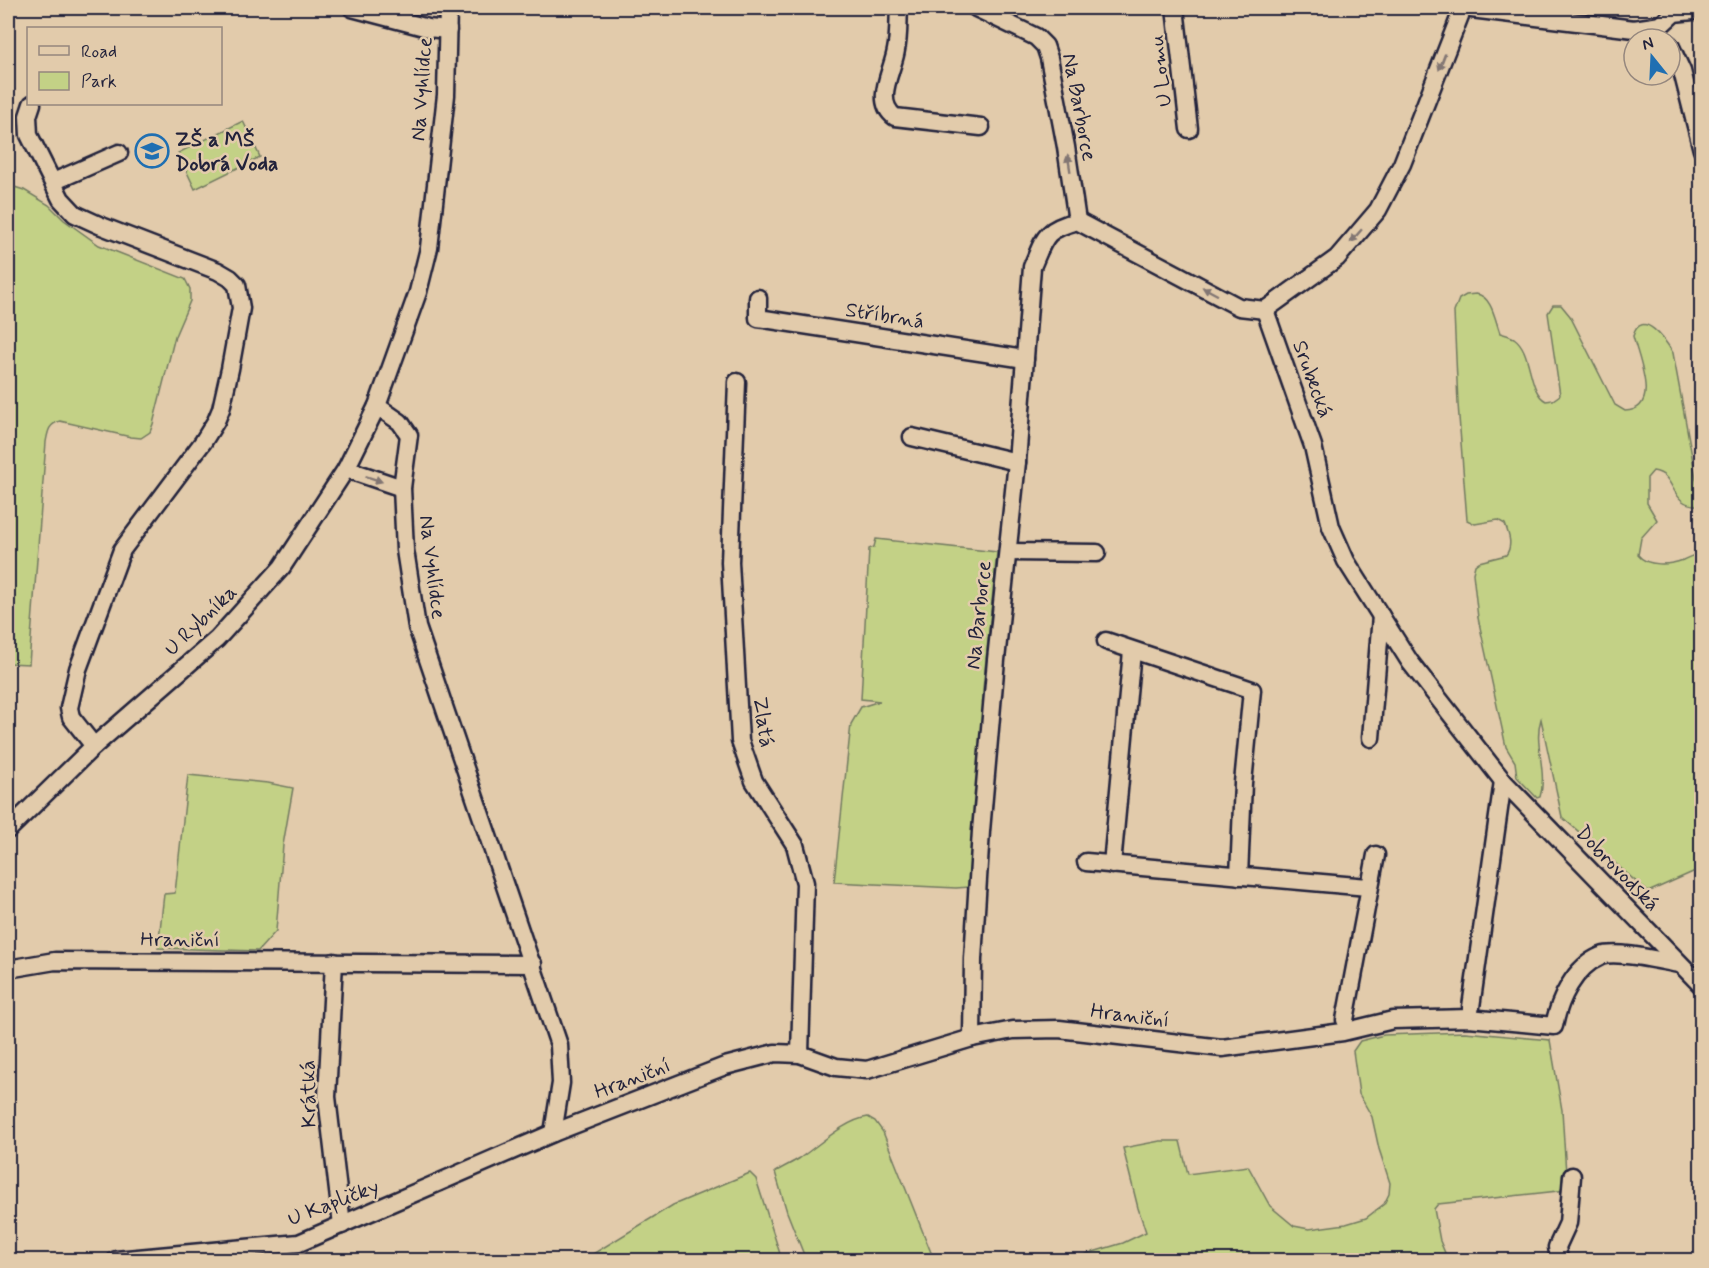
<svg xmlns="http://www.w3.org/2000/svg" width="1709" height="1268" font-family="Mynerve,sans-serif">
	<style>
		.green { fill: #c3d186; stroke: #727a60; stroke-width: 1.5 }
		.lines { fill: none; stroke-linecap: round; stroke-linejoin: round }
		.minor-casing { stroke: #22223b; stroke-width: 21 }
		.minor { stroke: #e2cbab; stroke-width: 16 }
		.oneway { fill: #827673 }
		.labels { text-anchor: middle; stroke-width: 5; stroke-linejoin: round; paint-order: stroke }
		.street-label { font-size: 21px; fill: #22223b; stroke: #e2cbab }
		.poi-label { font-size: 21px; font-weight: bold; fill: #22223b; stroke: #e2cbab; text-anchor: start }
	</style>
	<rect width="100%" height="100%" fill="#e2cbab"/>
	<filter id="ink" filterUnits="userSpaceOnUse"><feTurbulence type="fractalNoise" baseFrequency=".0167" numOctaves="2"/><feDisplacementMap in="SourceGraphic" scale="12" xChannelSelector="R" yChannelSelector="G"/><feConvolveMatrix kernelMatrix="1 2 1 2 8 2 1 2 1" color-interpolation-filters="sRGB"/></filter>
	<g filter="url(#ink)">
		<g class="green">
			<path d="M 243,121 L 260,157 L 195,189 L 178,153 Z"/>
			<path d="M 8,185 L 24,190 L 49,205 L 64,220 L 99,245 L 185,279 L 190,289 L 190,301 L 175,336 L 153,424 L 150,432 L 141,438 L 131,437 L 60,421 C 49,424 48,431 46,442 L 29,664 L 8,663 Z"/>
			<path d="M 1476,294 C 1492,296 1495,320 1500,333 C 1504,334 1510,336 1514,338 C 1533,351 1527,391 1546,401 L 1553,400 L 1560,395 L 1548,313 L 1553,305 L 1561,305 L 1570,316 L 1615,405 L 1625,411 C 1662,410 1638,358 1633,336 C 1642,307 1666,341 1673,353 L 1701,505 C 1668,508 1678,474 1653,471 L 1647,478 L 1647,503 L 1657,520 L 1641,538 L 1638,555 C 1647,567 1670,565 1683,560 C 1690,557 1694,554 1701,555 L 1702,868 L 1648,892 L 1562,817 L 1541,719 C 1533,743 1548,772 1540,797 L 1537,798 L 1517,777 L 1515,762 L 1506,747 L 1478,618 L 1473,573 L 1475,565 L 1479,562 L 1506,555 C 1513,545 1509,535 1505,524 L 1498,520 L 1475,524 L 1467,520 L 1458,404 L 1454,312 L 1459,299 L 1466,295 Z"/>
			<path d="M 876,539 L 997,552 L 983,689 L 985,710 L 969,887 L 956,888 L 834,882 L 851,724 L 861,707 L 880,701 L 861,699 L 869,549 L 874,547 Z"/>
			<path d="M 188,775 L 268,783 L 293,788 L 283,845 L 276,931 L 258,951 L 158,948 L 164,894 L 175,893 Z"/>
			<path d="M 1465,1032 L 1550,1040 L 1562,1110 L 1567,1190 L 1438,1204 L 1434,1209 L 1440,1241 L 1448,1260 L 1066,1260 L 1123,1243 L 1146,1232 L 1138,1208 L 1123,1148 L 1160,1141 L 1180,1141 L 1188,1174 L 1248,1166 L 1270,1206 L 1294,1226 L 1309,1229 L 1346,1224 L 1366,1218 L 1384,1204 L 1389,1194 L 1390,1183 L 1379,1149 L 1372,1117 L 1359,1094 L 1353,1051 L 1360,1041 L 1384,1035 Z"/>
			<path d="M 868,1117 L 875,1121 L 883,1132 L 934,1260 L 806,1260 L 787,1212 L 775,1172 C 783,1167 792,1163 800,1158 C 819,1145 845,1120 868,1117 Z"/>
			<path d="M 750,1173 L 756,1179 L 782,1260 L 583,1260 L 673,1205 Z"/>
		</g>
		<g class="lines">
			<g class="minor-casing">
				<g id="minor">
					<path d="M 352,8 L 428,28 L 448,30"/>
					<path d="M 899,8 C 898,22 899,37 896,50 C 893,71 873,101 895,117 L 981,127"/>
					<path d="M 976,8 L 1036,37 L 1045,46 L 1049,58 L 1066,147 L 1077,221"/>
					<path d="M 1175,8 L 1189,129"/>
					<path d="M 1463,8 L 1634,29 L 1661,25 L 1674,13 L 1702,10"/>
					<path d="M 1670,45 L 1682,71 L 1702,150"/>
					<path d="M 32,104 L 28,116 L 29,135 L 61,199 L 75,214 L 99,225 L 218,271 L 230,278 L 237,285 L 241,308 L 230,369 L 221,409 L 216,421 L 203,442 L 122,550 L 78,669 L 69,708 L 71,717 L 94,746"/>
					<path d="M 53,182 L 119,153"/>
					<path d="M 758,298 L 758,318 L 1025,359"/>
					<path d="M 1265,310 L 1313,446 L 1331,527 L 1346,561 L 1410,662 L 1503,781 L 1702,986"/>
					<path d="M 1265,310 L 1337,258 L 1378,210 L 1402,164 L 1463,8"/>
					<path d="M 737,382 L 730,562 L 740,741 L 754,781 L 795,845 L 805,883 L 800,1054"/>
					<path d="M 377,406 L 400,422 L 409,435 L 402,488 L 405,550 L 417,627 L 559,1045 L 561,1083 L 553,1133"/>
					<path d="M 912,437 L 1017,462"/>
					<path d="M 346,469 L 402,488"/>
					<path d="M 1008,552 L 1097,553"/>
					<path d="M 1106,641 L 1252,690 L 1243,783 L 1239,876"/>
					<path d="M 1371,738 L 1381,616"/>
					<path d="M 8,830 L 94,746 L 217,639 L 282,567 L 346,469 L 377,406 L 418,292 L 429,248 L 446,95 L 448,8"/>
					<path d="M 1086,862 L 1368,887"/>
					<path d="M 1112,865 L 1132,651"/>
					<path d="M 334,962 L 327,1097 L 342,1225"/>
					<path d="M 8,969 L 55,961 L 533,964"/>
					<path d="M 1471,1007 L 1503,781"/>
					<path d="M 1345,1020 L 1376,855"/>
					<path d="M 972,1038 L 973,959 L 981,831 L 996,660 L 1017,462 L 1032,267 C 1045,237 1044,230 1077,221 L 1239,307 L 1265,310"/>
					<path d="M 116,1260 L 299,1243 L 553,1133 L 725,1066 L 775,1053 L 800,1054 L 836,1067 L 867,1070 L 972,1038 L 1013,1030 L 1059,1029 L 1222,1048 L 1343,1032 L 1393,1020 L 1469,1018 L 1554,1026 C 1559,1000 1574,967 1601,956 C 1617,950 1662,961 1679,964"/>
					<path d="M 1559,1260 L 1557,1247 L 1568,1223 L 1572,1176"/>
				</g>
			</g>
			<use href="#minor" class="minor"/>
		</g>
		<defs><path id="oneway-solid" d="M-6-.8H1V-3.2L6.5 0L1 3.2V.8H-6Z" transform="scale(1.5)"/></defs>
		<g class="oneway">
			<use href="#oneway-solid" transform="translate(1442 62) rotate(111)"/>
			<use href="#oneway-solid" transform="translate(1069 163) rotate(-99)"/>
			<use href="#oneway-solid" transform="translate(1356 236) rotate(131)"/>
			<use href="#oneway-solid" transform="translate(1210 291) rotate(-152)"/>
			<use href="#oneway-solid" transform="translate(374 479) rotate(19)"/>
		</g>
	</g>
	<defs>
		<g id="school-ring" transform="scale(1.725)"><circle r="9.5" fill="#e2cbab" stroke="#1f6fb2" stroke-width="1.5"/><path d="M0-5L7-2L0 1L-7-2ZM-4 1L0 2.5L4 1V4Q0 6-4 4Z" fill="#1f6fb2"/></g>
	</defs>
	<g fill-rule="evenodd">
		<use href="#school-ring" x="152" y="151"/>
	</g>
	<g class="labels">
		<g class="street-label">
			<text transform="translate(1160 71) rotate(-97)" y="7">U Lomu</text>
			<text transform="translate(421 89) rotate(-86)" y="7">Na Vyhlídce</text>
			<text transform="translate(1080 107) rotate(79)" y="7">Na Barborce</text>
			<text transform="translate(885 315) rotate(9)" y="7">Stříbrná</text>
			<text transform="translate(1313 379) rotate(70)" y="7">Srubecká</text>
			<text transform="translate(433 567) rotate(83)" y="7">Na Vyhlídce</text>
			<text transform="translate(978 615) rotate(-84)" y="7">Na Barborce</text>
			<text transform="translate(200 620) rotate(-44)" y="7">U Rybníka</text>
			<text transform="translate(764 722) rotate(82)" y="7">Zlatá</text>
			<text transform="translate(1618 868) rotate(46)" y="7">Dobrovodská</text>
			<text x="180" y="946">Hraniční</text>
			<text transform="translate(1130 1015) rotate(7)" y="7">Hraniční</text>
			<text transform="translate(632 1078) rotate(-21)" y="7">Hraniční</text>
			<text transform="translate(308 1094) rotate(-91)" y="7">Krátká</text>
			<text transform="translate(333 1202) rotate(-21)" y="7">U Kapličky</text>
		</g>
		<g class="poi-label">
			<text x="175" y="146">ZŠ a MŠ<tspan x="175" dy="24">Dobrá Voda</tspan></text>
		</g>
	</g>
	<rect width="1709" height="1268" fill="none" stroke="#e2cbab" stroke-width="30"/>
	<rect x="15" y="15" width="1679" height="1238" fill="none" stroke="#22223b" stroke-width="2" filter="url(#ink)"/>
	<rect x="27" y="27" width="195" height="78" fill="#e2cbab" stroke="#95877e" stroke-width="1.5"/>
	<rect x="39" y="46" width="30" height="9" fill="#e2cbab" stroke="#95877e" stroke-width="1.5"/>
	<text x="81" y="57" font-size="18" fill="#22223b">Road</text>
	<rect x="39" y="72" width="30" height="18" fill="#c3d186" stroke="#95877e" stroke-width="1.5"/>
	<text x="81" y="87" font-size="18" fill="#22223b">Park</text>
	<g transform="translate(1652 57) rotate(342)"><circle r="28" fill="#e2cbab" stroke="#95877e" stroke-width="1.5"/>
	<path d="M0-4.5L10 22L0 15L-10 22Z" fill="#1f6fb2"/>
	<text y="-9" font-size="16" font-weight="bold" text-anchor="middle" fill="#22223b">N</text>
	</g>
</svg>
